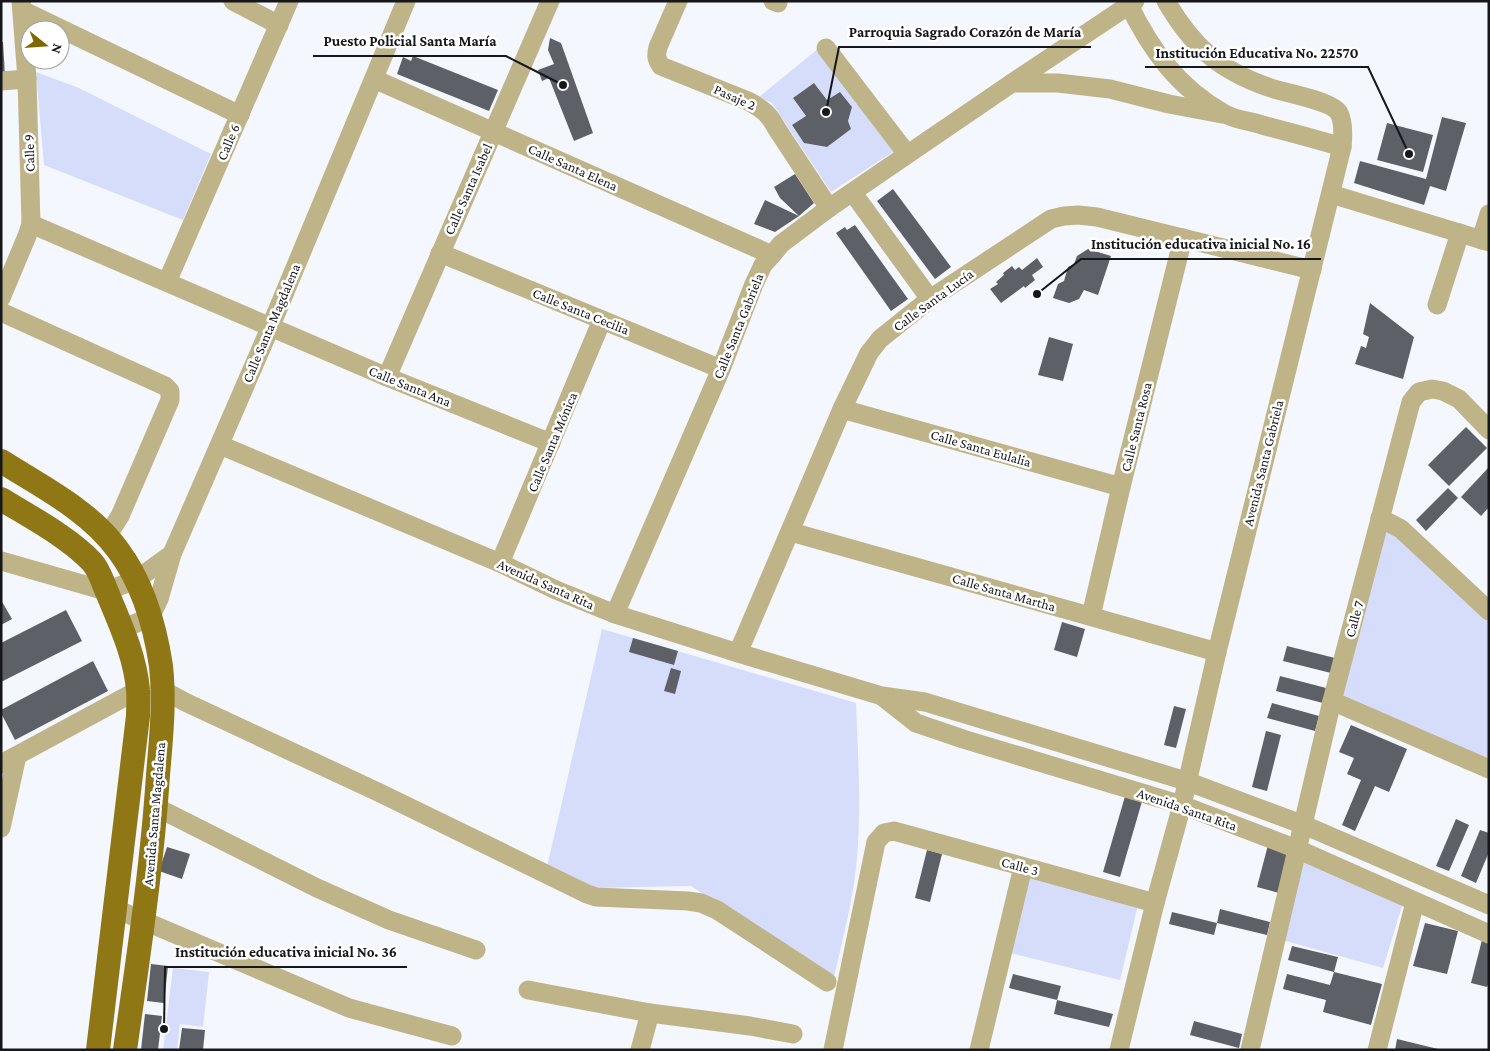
<svg xmlns="http://www.w3.org/2000/svg" width="1490" height="1051" font-family="'Crimson Pro',serif">
	<style>
		.green { fill: #d5ddfa; fill-rule: evenodd }
		.building { fill: #5e6068 }
		.lines { fill: none; stroke-linecap: round; stroke-linejoin: round }
		.minor { stroke: #bfb388; stroke-width: 19 }
		.major { stroke: #907715; stroke-width: 24 }
		.labels { text-anchor: middle; stroke-width: 5; stroke-linejoin: round; paint-order: stroke }
		.street-label { font-size: 14px; fill: #16171a; stroke: #fff }
		.leader { fill: none; stroke: #16171a; stroke-width: 2 }
		.callout-dot { fill: #16171a; stroke: #fff; stroke-width: 2 }
		.callout-label { font-size: 15px; text-anchor: middle; font-weight: bold; fill: #16171a; stroke: #fff; stroke-width: 5; stroke-linejoin: round; paint-order: stroke }
	</style>
	<rect width="100%" height="100%" fill="#f5f7fe"/>
	<g class="green">
		<path d="M 819,48 L 896,150 L 831,192 L 772,103 L 759,97 ZM 814,83 L 827,100 L 840,92 L 852,107 L 848,121 L 851,129 L 827,147 L 804,143 L 792,126 L 806,116 L 793,98 Z"/>
		<path d="M 36,72 L 79,88 L 211,154 L 183,220 L 44,165 Z"/>
		<path d="M 1388,532 L 1399,537 L 1489,622 L 1489,761 L 1346,699 L 1340,689 L 1378,536 Z"/>
		<path d="M 602,629 L 856,703 C 858,758 862,813 856,868 C 852,905 842,941 834,977 L 691,886 L 591,888 L 547,867 Z"/>
		<path d="M 1303,860 L 1400,899 L 1402,906 L 1383,968 L 1282,940 Z"/>
		<path d="M 1026,876 L 1138,905 L 1120,980 L 1010,953 Z"/>
		<path d="M 173,968 L 209,972 L 203,1027 L 180,1024 L 177,1050 L 163,1050 Z"/>
	</g>
	<g class="building">
		<path d="M 550,38 L 561,43 L 593,133 L 574,141 L 549,78 L 542,81 L 538,70 L 554,64 L 548,50 Z"/>
		<path d="M 1,42 L 3,42 L 5,76 L 1,76 Z"/>
		<path d="M 413,56 L 498,90 L 489,111 L 397,74 L 403,57 L 411,61 Z"/>
		<path d="M 814,83 L 827,100 L 840,92 L 852,107 L 848,121 L 851,129 L 827,147 L 804,143 L 792,125 L 806,116 L 793,98 Z"/>
		<path d="M 1442,117 L 1466,123 L 1446,191 L 1430,186 L 1424,205 L 1354,183 L 1360,161 L 1426,179 Z"/>
		<path d="M 1387,123 L 1433,135 L 1423,172 L 1377,160 Z"/>
		<path d="M 795,174 L 814,203 L 799,216 L 775,232 L 754,224 L 765,200 L 799,216 L 780,198 L 774,187 Z"/>
		<path d="M 893,189 L 951,267 L 935,279 L 877,201 Z"/>
		<path d="M 855,225 L 908,299 L 891,311 L 836,233 L 845,227 L 847,230 Z"/>
		<path d="M 1088,249 L 1111,256 L 1098,295 L 1084,290 L 1079,299 L 1069,303 L 1053,298 L 1058,284 L 1064,281 L 1068,267 L 1074,264 L 1077,256 Z"/>
		<path d="M 1037,258 L 1043,267 L 1032,275 L 1035,280 L 1025,288 L 1024,286 L 1001,303 L 990,289 L 998,284 L 996,282 L 1004,275 L 1003,273 L 1012,266 L 1015,270 L 1019,267 L 1022,270 Z"/>
		<path d="M 1370,303 L 1414,337 L 1403,379 L 1355,364 L 1361,346 L 1366,348 L 1369,337 L 1363,334 Z"/>
		<path d="M 1049,337 L 1073,344 L 1063,381 L 1038,375 Z"/>
		<path d="M 1466,427 L 1487,448 L 1449,486 L 1428,465 Z"/>
		<path d="M 1489,467 L 1489,507 L 1481,516 L 1461,497 Z"/>
		<path d="M 1448,488 L 1458,498 L 1426,531 L 1416,520 Z"/>
		<path d="M 1,600 L 12,619 L 1,625 Z"/>
		<path d="M 66,610 L 82,641 L 1,682 L 1,643 Z"/>
		<path d="M 1062,622 L 1085,629 L 1077,657 L 1054,650 Z"/>
		<path d="M 633,638 L 678,651 L 674,665 L 629,652 Z"/>
		<path d="M 1287,646 L 1335,658 L 1331,673 L 1283,661 Z"/>
		<path d="M 93,661 L 108,691 L 15,740 L 1,713 L 1,710 Z"/>
		<path d="M 671,668 L 681,671 L 675,694 L 664,691 Z"/>
		<path d="M 1280,676 L 1326,688 L 1323,703 L 1276,691 Z"/>
		<path d="M 1272,703 L 1319,716 L 1315,731 L 1267,718 Z"/>
		<path d="M 1174,706 L 1186,709 L 1176,748 L 1164,745 Z"/>
		<path d="M 1351,725 L 1407,749 L 1389,792 L 1375,786 L 1355,831 L 1342,825 L 1361,780 L 1347,774 L 1354,758 L 1339,752 Z"/>
		<path d="M 1266,731 L 1281,735 L 1267,791 L 1252,787 Z"/>
		<path d="M 1126,793 L 1143,798 L 1120,877 L 1103,872 Z"/>
		<path d="M 1456,819 L 1469,825 L 1449,871 L 1436,866 Z"/>
		<path d="M 1480,830 L 1489,833 L 1489,852 L 1476,883 L 1461,876 Z"/>
		<path d="M 1268,845 L 1290,851 L 1279,893 L 1257,887 Z"/>
		<path d="M 167,847 L 190,854 L 182,879 L 159,871 Z"/>
		<path d="M 927,850 L 942,854 L 930,902 L 915,898 Z"/>
		<path d="M 1220,909 L 1270,922 L 1267,935 L 1217,923 Z"/>
		<path d="M 1172,912 L 1217,923 L 1214,935 L 1169,924 Z"/>
		<path d="M 1425,923 L 1458,931 L 1447,974 L 1413,966 Z"/>
		<path d="M 1482,940 L 1489,942 L 1489,982 L 1487,987 L 1471,983 Z"/>
		<path d="M 1292,946 L 1338,957 L 1334,972 L 1288,960 Z"/>
		<path d="M 151,964 L 168,966 L 164,1003 L 147,1001 Z"/>
		<path d="M 1334,972 L 1382,984 L 1371,1025 L 1323,1012 L 1326,1000 L 1283,989 L 1287,974 L 1330,985 Z"/>
		<path d="M 1013,974 L 1061,986 L 1057,1000 L 1009,988 Z"/>
		<path d="M 1057,1000 L 1113,1014 L 1109,1027 L 1054,1014 Z"/>
		<path d="M 145,1014 L 162,1016 L 158,1050 L 141,1050 Z"/>
		<path d="M 1194,1021 L 1242,1034 L 1239,1048 L 1190,1035 Z"/>
		<path d="M 182,1028 L 205,1030 L 203,1050 L 179,1050 Z"/>
		<path d="M 1397,1039 L 1438,1049 L 1438,1050 L 1395,1050 Z"/>
	</g>
	<g class="lines">
		<g class="minor">
			<path d="M 233,1 L 279,25"/>
			<path d="M 678,1 L 658,47 C 656,55 656,59 661,66 L 748,101 C 763,109 769,114 777,129 L 829,208"/>
			<path d="M 773,1 L 778,3"/>
			<path d="M 1127,1 C 1150,49 1178,88 1225,114 C 1236,120 1250,121 1262,125 C 1289,132 1316,139 1342,147"/>
			<path d="M 22,10 L 240,115"/>
			<path d="M 826,48 L 907,154"/>
			<path d="M 374,79 L 772,255"/>
			<path d="M 1,81 L 27,79"/>
			<path d="M 1012,83 L 1058,83 L 1110,89 L 1169,104 L 1222,114"/>
			<path d="M 853,193 L 930,299"/>
			<path d="M 1331,194 L 1489,242"/>
			<path d="M 31,224 L 387,377 L 551,443"/>
			<path d="M 1481,240 L 1489,214"/>
			<path d="M 440,253 L 721,369"/>
			<path d="M 167,282 L 289,1"/>
			<path d="M 1,298 L 27,236 L 31,224 L 27,79 L 21,1"/>
			<path d="M 1437,305 L 1460,233"/>
			<path d="M 1,312 L 165,386 L 170,391 L 170,400 L 120,516 L 107,536"/>
			<path d="M 387,377 L 550,1"/>
			<path d="M 842,409 L 1121,487"/>
			<path d="M 220,445 L 500,563 L 556,590 L 615,614 L 738,653 L 882,696 L 925,702 L 1186,781 L 1304,825 L 1489,905"/>
			<path d="M 1380,518 L 1401,529 L 1489,611"/>
			<path d="M 791,532 L 1217,652"/>
			<path d="M 1,561 L 106,591 L 136,580 L 172,554"/>
			<path d="M 500,563 L 602,320"/>
			<path d="M 615,614 L 721,369 L 754,284 L 763,265 L 772,255 L 781,244 L 829,208 L 1012,83 L 1135,1"/>
			<path d="M 1091,616 L 1121,487 L 1183,238"/>
			<path d="M 123,628 L 150,618 L 159,599 L 172,554 L 270,328 L 406,1"/>
			<path d="M 738,653 L 842,409 L 869,353 L 880,339 L 930,299 L 1051,219 L 1064,216 L 1078,215 L 1097,217 L 1312,270"/>
			<path d="M 163,690 L 185,702 L 380,793 L 587,894 L 596,897 L 688,901 L 701,903 L 717,910 L 827,982"/>
			<path d="M 883,697 L 916,723 L 963,739 L 1182,805 L 1297,849 L 1489,934"/>
			<path d="M 1332,701 L 1489,769"/>
			<path d="M 1,764 L 138,690"/>
			<path d="M 156,807 L 317,888 L 389,920 L 476,950"/>
			<path d="M 1,828 L 17,756"/>
			<path d="M 116,909 L 349,1008 L 452,1036"/>
			<path d="M 528,990 L 650,1013"/>
			<path d="M 640,1050 L 650,1013 L 750,1026 L 793,1034"/>
			<path d="M 833,1050 L 876,842 L 884,833 L 894,831 L 1155,903"/>
			<path d="M 979,1050 L 1023,867"/>
			<path d="M 1119,1050 L 1155,903 L 1182,805 L 1217,652 L 1342,147 C 1343,137 1344,122 1339,113 C 1331,100 1283,93 1268,87 C 1219,70 1192,46 1166,1"/>
			<path d="M 1250,1050 L 1332,701 L 1411,402 L 1419,392 L 1432,389 L 1443,391 L 1459,399 L 1489,430"/>
			<path d="M 1377,1050 L 1415,902"/>
		</g>
		<g class="major">
			<path d="M 1,461 C 42,487 89,510 118,550 C 142,582 155,626 161,666 C 165,702 161,739 158,775 C 152,867 138,959 125,1050"/>
			<path d="M 1,499 C 29,516 70,538 92,562 C 100,571 102,581 107,592 C 120,624 135,655 138,690 C 139,698 138,707 138,716 L 98,1050"/>
		</g>
	</g>
	<g class="labels">
		<g class="street-label">
			<text transform="translate(735 97) rotate(24)" y="5">Pasaje 2</text>
			<text transform="translate(228 142) rotate(-67)" y="5">Calle 6</text>
			<text transform="translate(29 153) rotate(-92)" y="5">Calle 9</text>
			<text transform="translate(573 167) rotate(24)" y="5">Calle Santa Elena</text>
			<text transform="translate(468 189) rotate(-66)" y="5">Calle Santa Isabel</text>
			<text transform="translate(933 300) rotate(-36)" y="5">Calle Santa Lucía</text>
			<text transform="translate(581 311) rotate(22)" y="5">Calle Santa Cecilia</text>
			<text transform="translate(271 323) rotate(-67)" y="5">Calle Santa Magdalena</text>
			<text transform="translate(738 326) rotate(-68)" y="5">Calle Santa Gabriela</text>
			<text transform="translate(410 386) rotate(22)" y="5">Calle Santa Ana</text>
			<text transform="translate(1136 427) rotate(-76)" y="5">Calle Santa Rosa</text>
			<text transform="translate(552 442) rotate(-67)" y="5">Calle Santa Mónica</text>
			<text transform="translate(981 448) rotate(16)" y="5">Calle Santa Eulalia</text>
			<text transform="translate(1263 463) rotate(-76)" y="5">Avenida Santa Gabriela</text>
			<text transform="translate(546 584) rotate(24)" y="5">Avenida Santa Rita</text>
			<text transform="translate(1004 592) rotate(16)" y="5">Calle Santa Martha</text>
			<text transform="translate(1354 619) rotate(-75)" y="5">Calle 7</text>
			<text transform="translate(1187 809) rotate(19)" y="5">Avenida Santa Rita</text>
			<text transform="translate(154 814) rotate(-85)" y="5">Avenida Santa Magdalena</text>
			<text transform="translate(1020 866) rotate(15)" y="5">Calle 3</text>
		</g>
	</g>
	<path class="leader" d="M826 112L839 47H1091M563 85L506 56H313M1409 154L1368 67H1145M1037 294L1081 259H1321M164 1029L165 967H407"/>
	<g class="callout-dot">
		<circle cx="826" cy="112" r="5"/>
		<circle cx="563" cy="85" r="5"/>
		<circle cx="1409" cy="154" r="5"/>
		<circle cx="1037" cy="294" r="5"/>
		<circle cx="164" cy="1029" r="5"/>
	</g>
	<g class="callout-label">
		<text x="965" y="37">Parroquia Sagrado Corazón de María</text>
		<text x="410" y="46">Puesto Policial Santa María</text>
		<text x="1257" y="58">Institución Educativa No. 22570</text>
		<text x="1201" y="249">Institución educativa inicial No. 16</text>
		<text x="286" y="957">Institución educativa inicial No. 36</text>
	</g>
	<rect width="1490" height="1051" fill="none" stroke="#16171a" stroke-width="5"/>
	<g transform="translate(45 45) rotate(107)"><circle r="24" fill="#ffffff" stroke="#a2a2a3"/>
	<path d="M0-4L9 19L0 12L-9 19Z" fill="#806800"/>
	<text y="-8" font-size="14" font-weight="bold" text-anchor="middle" fill="#16171a">N</text>
	</g>
</svg>
